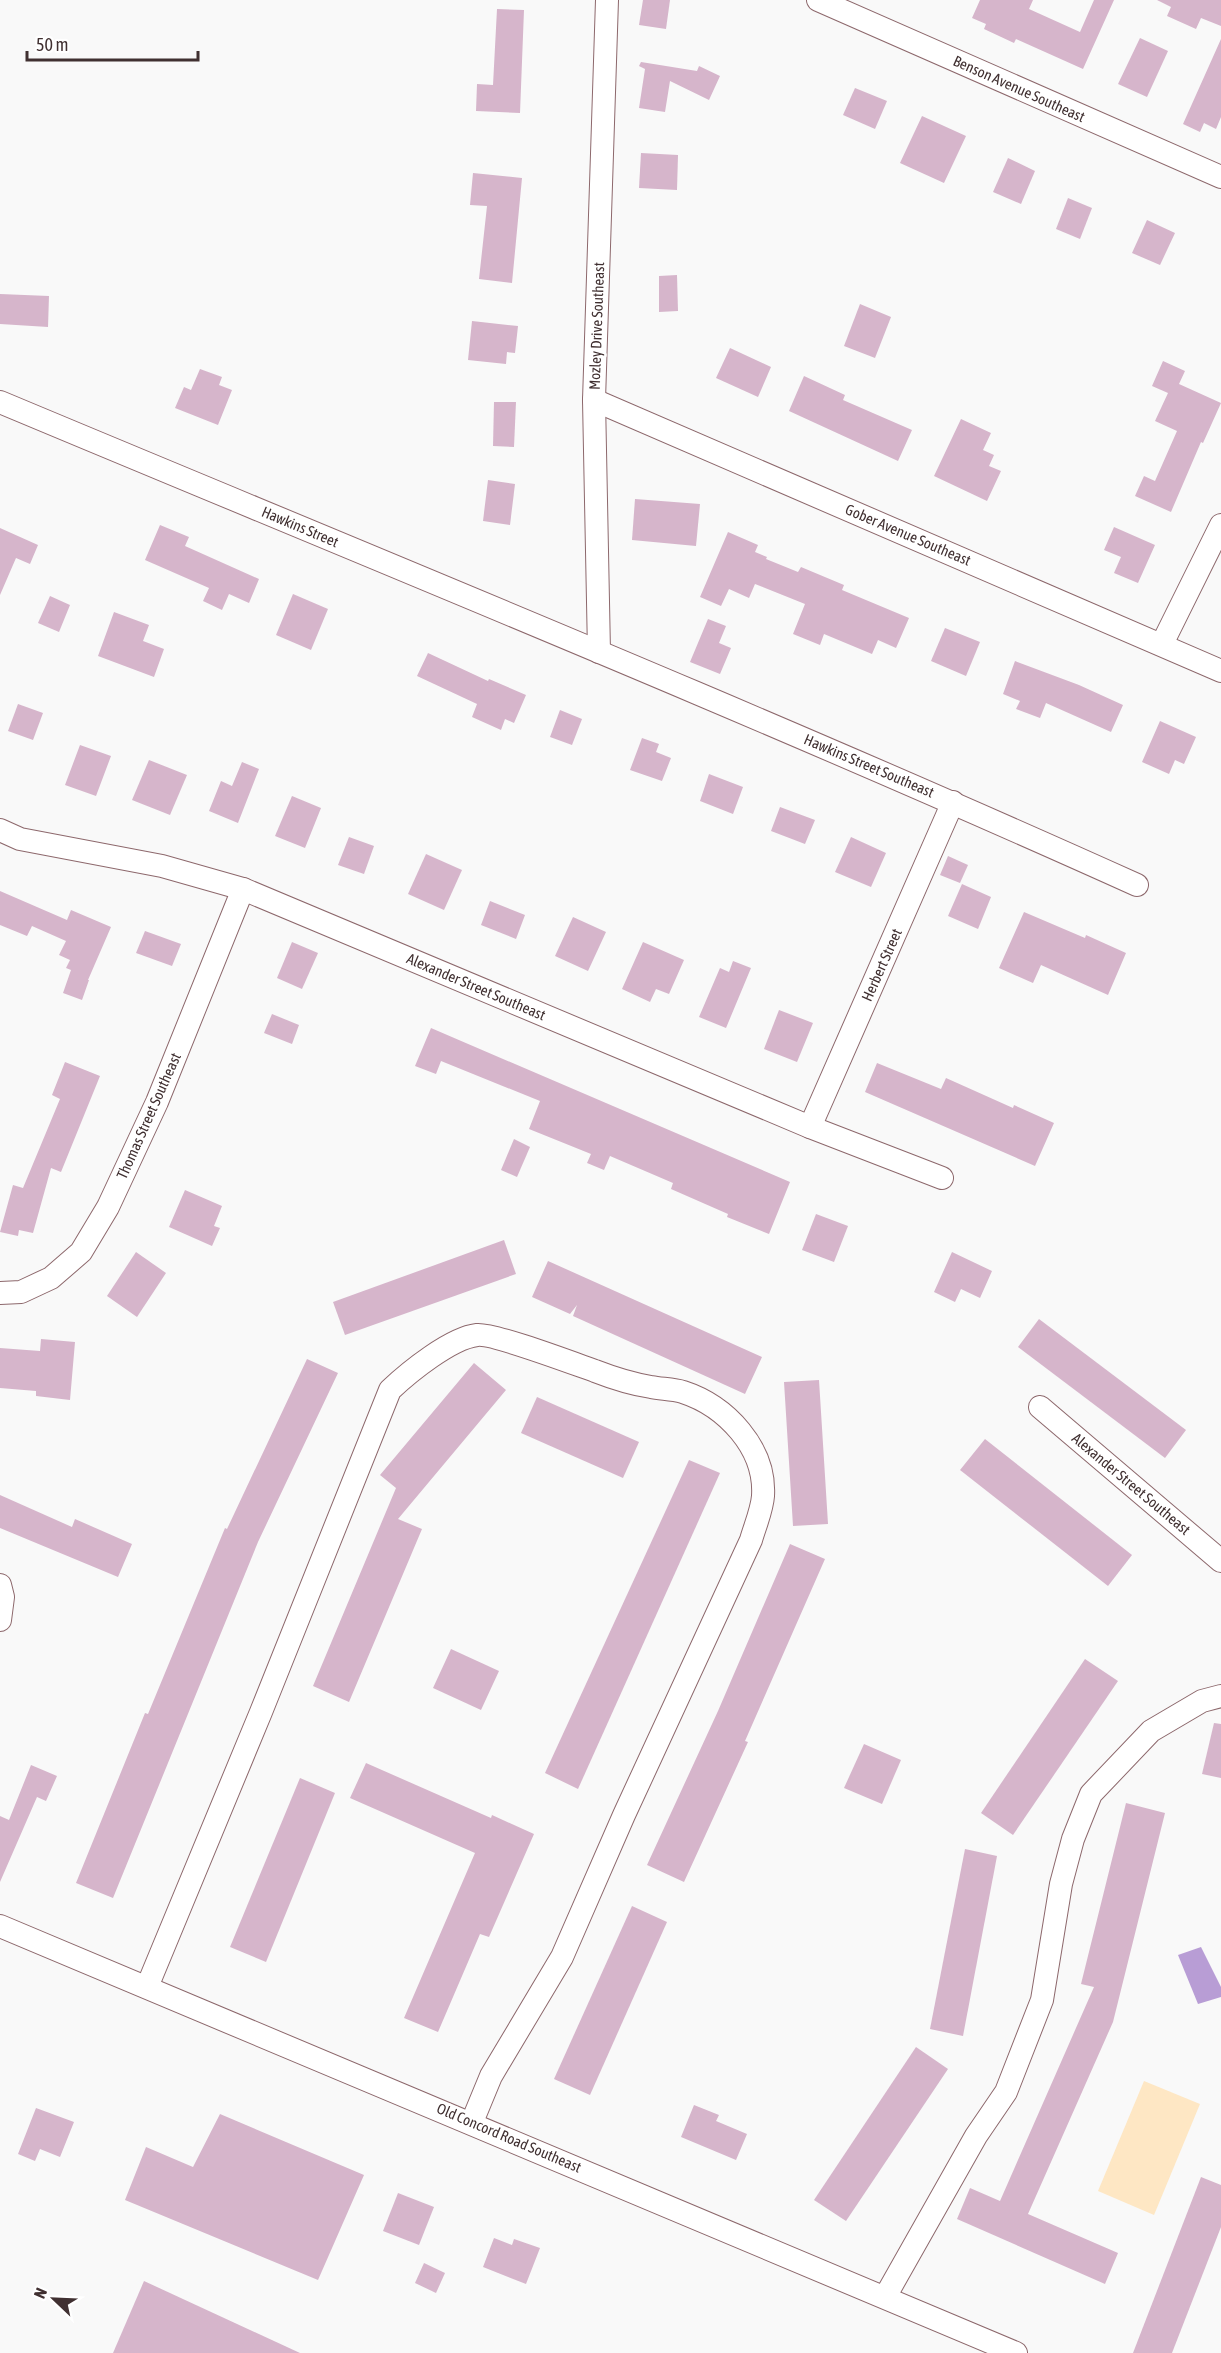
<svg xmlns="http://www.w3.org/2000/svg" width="1221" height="2353" font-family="'Asap Condensed',sans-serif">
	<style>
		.green { fill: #fee7c4 }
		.water { fill: #b89dd5 }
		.building { fill: #d6b5cb }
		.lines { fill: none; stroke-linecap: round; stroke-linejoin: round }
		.street-casing { stroke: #8d686c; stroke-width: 24 }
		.street { stroke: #fff; stroke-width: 22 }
		.labels { text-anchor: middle; stroke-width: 5; stroke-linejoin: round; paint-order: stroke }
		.street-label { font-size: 15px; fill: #403031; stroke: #fff }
	</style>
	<rect width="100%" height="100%" fill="#f9f9f9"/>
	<path class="green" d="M 1144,2081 L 1200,2104 L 1154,2215 L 1098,2191 Z"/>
	<path class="water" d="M 1201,1947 L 1221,1987 L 1221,1997 L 1198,2004 L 1178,1955 Z"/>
	<g class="building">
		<path d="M 643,0 L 670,0 L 666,29 L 639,25 Z"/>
		<path d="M 980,0 L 1033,0 L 1029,9 L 1080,32 L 1094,0 L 1114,0 L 1083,69 L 1016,39 L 1014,43 L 984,29 L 986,24 L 972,18 Z"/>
		<path d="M 1157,0 L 1221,0 L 1221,26 L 1201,18 L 1196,29 L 1167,16 L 1171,7 Z"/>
		<path d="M 497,9 L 524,10 L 520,113 L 476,111 L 477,84 L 493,85 Z"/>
		<path d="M 1140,38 L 1168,51 L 1147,97 L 1118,84 Z"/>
		<path d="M 1221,39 L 1221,117 L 1216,129 L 1204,123 L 1200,132 L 1183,124 Z"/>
		<path d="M 641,62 L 697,71 L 699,66 L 720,76 L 709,100 L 670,81 L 665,112 L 639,108 L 645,69 L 639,66 Z"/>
		<path d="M 855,88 L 887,101 L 875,129 L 843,115 Z"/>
		<path d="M 922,116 L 966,136 L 944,183 L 900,163 Z"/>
		<path d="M 641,153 L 678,155 L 677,190 L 639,188 Z"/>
		<path d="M 1008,158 L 1035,171 L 1021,204 L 993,192 Z"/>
		<path d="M 473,173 L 522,178 L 512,283 L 479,279 L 487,206 L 470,205 Z"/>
		<path d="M 1068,198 L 1092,208 L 1080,239 L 1056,229 Z"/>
		<path d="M 1147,220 L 1175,233 L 1160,265 L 1132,253 Z"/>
		<path d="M 677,275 L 678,311 L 659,312 L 659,276 Z"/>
		<path d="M 0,294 L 49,296 L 48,327 L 0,324 Z"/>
		<path d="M 860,304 L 891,317 L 875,358 L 844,346 Z"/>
		<path d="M 472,321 L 518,326 L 515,353 L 507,352 L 506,364 L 468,360 Z"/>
		<path d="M 730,348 L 771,367 L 758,397 L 716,378 Z"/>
		<path d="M 1163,361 L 1185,371 L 1179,384 L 1221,403 L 1203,443 L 1201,442 L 1171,512 L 1135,496 L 1144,476 L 1155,481 L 1177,431 L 1155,421 L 1168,393 L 1152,386 Z"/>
		<path d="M 200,369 L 222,377 L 219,385 L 232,390 L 218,425 L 175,408 L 184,387 L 191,390 Z"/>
		<path d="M 804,376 L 845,395 L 843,400 L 912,430 L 898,461 L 789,411 Z"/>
		<path d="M 494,402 L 516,402 L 514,447 L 493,446 Z"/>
		<path d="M 961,419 L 991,433 L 983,450 L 994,455 L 989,466 L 1001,471 L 987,501 L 934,476 Z"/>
		<path d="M 488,480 L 515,484 L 510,525 L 483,521 Z"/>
		<path d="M 635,499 L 700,504 L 696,546 L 632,540 Z"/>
		<path d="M 160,525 L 189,537 L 185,546 L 259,579 L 249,603 L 229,594 L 222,610 L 203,601 L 209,588 L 145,560 Z"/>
		<path d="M 1114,527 L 1155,545 L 1138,583 L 1114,573 L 1121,557 L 1104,550 Z"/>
		<path d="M 0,528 L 38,545 L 30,564 L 16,558 L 0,595 Z"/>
		<path d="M 728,532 L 758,545 L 755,552 L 767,557 L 766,559 L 798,572 L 801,567 L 844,585 L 842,590 L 909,618 L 896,648 L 878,640 L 872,654 L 824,634 L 820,645 L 793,634 L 805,604 L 755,584 L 749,598 L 729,589 L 721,606 L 700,597 Z"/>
		<path d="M 293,594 L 328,609 L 311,650 L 276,635 Z"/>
		<path d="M 50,596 L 70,605 L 59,632 L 38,623 Z"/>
		<path d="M 114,612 L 149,625 L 143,641 L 164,649 L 154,677 L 98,656 Z"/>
		<path d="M 708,619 L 726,626 L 719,643 L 731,648 L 720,674 L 690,662 Z"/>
		<path d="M 945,628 L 980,642 L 966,676 L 931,661 Z"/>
		<path d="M 428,653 L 488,681 L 489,679 L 526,695 L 514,723 L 505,719 L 501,730 L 472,717 L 477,704 L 417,676 Z"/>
		<path d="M 1015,661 L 1079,685 L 1123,705 L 1111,732 L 1046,703 L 1040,718 L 1016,709 L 1020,701 L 1003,694 Z"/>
		<path d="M 18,704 L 43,713 L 33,740 L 8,731 Z"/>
		<path d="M 560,710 L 582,719 L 572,745 L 550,737 Z"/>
		<path d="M 1160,721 L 1196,737 L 1184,764 L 1175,760 L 1169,774 L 1142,762 Z"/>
		<path d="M 642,738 L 659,744 L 656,752 L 671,758 L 662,781 L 630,770 Z"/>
		<path d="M 80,745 L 111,756 L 96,796 L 65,785 Z"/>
		<path d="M 149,760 L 187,775 L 170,815 L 132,800 Z"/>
		<path d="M 242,762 L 259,769 L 238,823 L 209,811 L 221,781 L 232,786 Z"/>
		<path d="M 709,774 L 743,787 L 733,814 L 700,801 Z"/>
		<path d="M 292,796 L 321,808 L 305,848 L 275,836 Z"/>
		<path d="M 780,807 L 815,820 L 805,844 L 771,831 Z"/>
		<path d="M 349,837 L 374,846 L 364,874 L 338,865 Z"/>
		<path d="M 851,837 L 886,853 L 871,887 L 835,872 Z"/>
		<path d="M 426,854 L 462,870 L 444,910 L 408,894 Z"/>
		<path d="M 948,856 L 968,865 L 960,883 L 940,875 Z"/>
		<path d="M 962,884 L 991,897 L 978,929 L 948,916 Z"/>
		<path d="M 0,891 L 67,920 L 71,910 L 111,927 L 88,980 L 89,980 L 82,1000 L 63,993 L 71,970 L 66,968 L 70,960 L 59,955 L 66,941 L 32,926 L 27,936 L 0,925 Z"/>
		<path d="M 490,901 L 525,915 L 516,939 L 481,925 Z"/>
		<path d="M 1024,912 L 1085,938 L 1086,935 L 1126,953 L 1108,995 L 1041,965 L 1033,983 L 999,968 Z"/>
		<path d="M 573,917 L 606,932 L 588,971 L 555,956 Z"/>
		<path d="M 145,931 L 181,944 L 172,966 L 136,953 Z"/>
		<path d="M 292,942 L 318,953 L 302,989 L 277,978 Z"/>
		<path d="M 643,942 L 684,960 L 669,994 L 656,989 L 650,1002 L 622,989 Z"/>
		<path d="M 733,961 L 751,968 L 726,1028 L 699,1017 L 720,968 L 729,972 Z"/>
		<path d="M 779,1010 L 813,1023 L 797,1062 L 764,1049 Z"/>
		<path d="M 272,1014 L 299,1025 L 292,1044 L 264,1033 Z"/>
		<path d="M 431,1028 L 790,1182 L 769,1234 L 727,1217 L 728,1214 L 671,1189 L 673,1183 L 610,1156 L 604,1170 L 587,1163 L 591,1154 L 529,1129 L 540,1101 L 441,1061 L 436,1074 L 415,1066 Z"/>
		<path d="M 65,1062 L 100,1076 L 61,1172 L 51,1168 L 33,1233 L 19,1230 L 18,1236 L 0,1232 L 13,1185 L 23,1188 L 60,1099 L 52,1095 Z"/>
		<path d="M 877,1063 L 941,1089 L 946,1078 L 1013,1108 L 1014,1105 L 1054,1123 L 1035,1166 L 865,1092 Z"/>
		<path d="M 514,1139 L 530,1147 L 517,1177 L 501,1170 Z"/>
		<path d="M 185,1190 L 222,1206 L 214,1226 L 220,1228 L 212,1246 L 169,1227 Z"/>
		<path d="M 816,1214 L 848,1226 L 834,1262 L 802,1250 Z"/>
		<path d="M 504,1240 L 516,1274 L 345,1335 L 333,1302 Z"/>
		<path d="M 136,1252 L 166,1273 L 137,1317 L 107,1296 Z"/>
		<path d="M 952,1252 L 992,1271 L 980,1298 L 961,1289 L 955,1302 L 934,1292 Z"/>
		<path d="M 548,1261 L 762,1357 L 745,1394 L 573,1316 L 577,1305 L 570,1314 L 532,1297 Z"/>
		<path d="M 1039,1319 L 1186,1430 L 1165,1458 L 1018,1347 Z"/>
		<path d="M 41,1339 L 75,1342 L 70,1400 L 36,1396 L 36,1391 L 0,1388 L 0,1348 L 40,1351 Z"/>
		<path d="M 307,1359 L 338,1373 L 258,1542 L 113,1898 L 76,1883 L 145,1713 L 148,1714 L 225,1528 L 227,1529 Z"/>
		<path d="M 474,1363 L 506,1390 L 398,1519 L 422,1529 L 349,1702 L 313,1686 L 396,1488 L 380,1475 Z"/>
		<path d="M 819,1380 L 828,1524 L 793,1526 L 784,1382 Z"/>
		<path d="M 537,1397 L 639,1442 L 623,1478 L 521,1433 Z"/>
		<path d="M 985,1439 L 1132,1555 L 1108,1586 L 960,1470 Z"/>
		<path d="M 689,1460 L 720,1473 L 578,1789 L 545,1773 Z"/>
		<path d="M 0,1495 L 72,1527 L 75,1519 L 132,1544 L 118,1577 L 0,1528 Z"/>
		<path d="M 790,1544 L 825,1559 L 745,1741 L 748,1742 L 684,1882 L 647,1865 L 718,1711 Z"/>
		<path d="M 451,1649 L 499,1671 L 481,1710 L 433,1688 Z"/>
		<path d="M 1085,1659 L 1118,1681 L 1013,1835 L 981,1813 Z"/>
		<path d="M 1214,1723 L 1221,1724 L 1221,1778 L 1202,1774 Z"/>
		<path d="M 864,1744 L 901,1760 L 882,1804 L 844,1788 Z"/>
		<path d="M 366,1763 L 491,1818 L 492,1815 L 534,1834 L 489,1937 L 480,1934 L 438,2032 L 404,2018 L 475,1853 L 350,1798 Z"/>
		<path d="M 31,1765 L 57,1776 L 46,1801 L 37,1797 L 0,1882 L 0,1816 L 9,1820 Z"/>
		<path d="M 300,1778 L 335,1793 L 266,1962 L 230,1947 Z"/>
		<path d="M 1126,1803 L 1165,1813 L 1113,2022 L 1028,2214 L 1118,2253 L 1105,2284 L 957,2219 L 970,2188 L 1000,2201 L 1094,1987 L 1081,1984 Z"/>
		<path d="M 965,1849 L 997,1856 L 963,2036 L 930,2029 Z"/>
		<path d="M 632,1906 L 667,1922 L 590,2095 L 554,2079 Z"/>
		<path d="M 916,2047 L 948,2069 L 846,2221 L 814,2200 Z"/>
		<path d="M 694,2105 L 719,2115 L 716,2121 L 747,2134 L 736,2160 L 681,2137 Z"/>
		<path d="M 36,2108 L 74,2122 L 60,2157 L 40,2149 L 35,2161 L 18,2154 Z"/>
		<path d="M 220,2114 L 364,2175 L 318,2280 L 125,2200 L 146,2147 L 193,2167 Z"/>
		<path d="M 1201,2177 L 1221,2185 L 1221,2227 L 1172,2353 L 1133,2353 Z"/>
		<path d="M 398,2193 L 434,2207 L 419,2245 L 383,2231 Z"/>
		<path d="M 494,2238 L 512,2245 L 514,2239 L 540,2248 L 526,2284 L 483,2267 Z"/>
		<path d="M 424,2263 L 445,2273 L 436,2293 L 415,2283 Z"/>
		<path d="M 144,2281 L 300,2353 L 113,2353 Z"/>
	</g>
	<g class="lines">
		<g class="street-casing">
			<g id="street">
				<path d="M 818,0 L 1221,177"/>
				<path d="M 594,400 L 1221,671"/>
				<path d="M 0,402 C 380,561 762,716 1137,885"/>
				<path d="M 1162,644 L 1221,525"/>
				<path d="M 599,652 L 594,400 L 607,0"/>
				<path d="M 0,830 L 20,839 L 162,866 L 243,889 L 810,1127 L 942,1178"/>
				<path d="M 810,1127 L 953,802"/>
				<path d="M 0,1293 L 21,1292 L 51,1278 L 81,1252 L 108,1207 L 157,1102 L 243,889"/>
				<path d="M 1040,1407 L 1221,1561"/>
				<path d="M 0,1585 L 3,1597 L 0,1620"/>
				<path d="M 0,1926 L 1016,2353"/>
				<path d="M 147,1987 L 261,1712 L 390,1390 C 409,1372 451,1338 477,1335 C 493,1333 575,1364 595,1371 C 613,1378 632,1384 651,1387 C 661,1389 673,1389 683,1392 C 726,1406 766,1448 763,1496 C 762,1510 755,1526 751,1540 L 624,1815 L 562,1957 L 491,2076 L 472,2122"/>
				<path d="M 885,2297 L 976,2136 L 1006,2092 L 1042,2000 L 1061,1884 L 1073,1839 L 1091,1794 L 1151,1731 L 1202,1701 L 1221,1696"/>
			</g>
		</g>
		<use href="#street" class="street"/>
	</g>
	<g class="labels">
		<g class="street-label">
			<text transform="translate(1019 89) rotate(24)" y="5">Benson Avenue Southeast</text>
			<text transform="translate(597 326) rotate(-88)" y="5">Mozley Drive Southeast</text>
			<text transform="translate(300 527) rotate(23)" y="5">Hawkins Street</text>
			<text transform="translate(908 535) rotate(23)" y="5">Gober Avenue Southeast</text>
			<text transform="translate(869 766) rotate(23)" y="5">Hawkins Street Southeast</text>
			<text transform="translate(882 965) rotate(-66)" y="5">Herbert Street</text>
			<text transform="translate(476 987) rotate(23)" y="5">Alexander Street Southeast</text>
			<text transform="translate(149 1116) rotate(-66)" y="5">Thomas Street Southeast</text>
			<text transform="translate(1131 1484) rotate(40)" y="5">Alexander Street Southeast</text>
			<text transform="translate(509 2138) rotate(23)" y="5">Old Concord Road Southeast</text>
		</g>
	</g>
	<g transform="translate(54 2299) rotate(293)" stroke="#ffffff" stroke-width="4.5" paint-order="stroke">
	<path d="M0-4.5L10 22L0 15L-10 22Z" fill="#403031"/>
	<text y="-9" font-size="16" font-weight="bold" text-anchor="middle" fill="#403031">N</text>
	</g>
	<path d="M27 51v9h171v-9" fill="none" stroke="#403031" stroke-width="3"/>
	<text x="36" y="51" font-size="18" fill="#403031" stroke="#ffffff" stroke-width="4.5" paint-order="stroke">50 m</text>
</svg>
